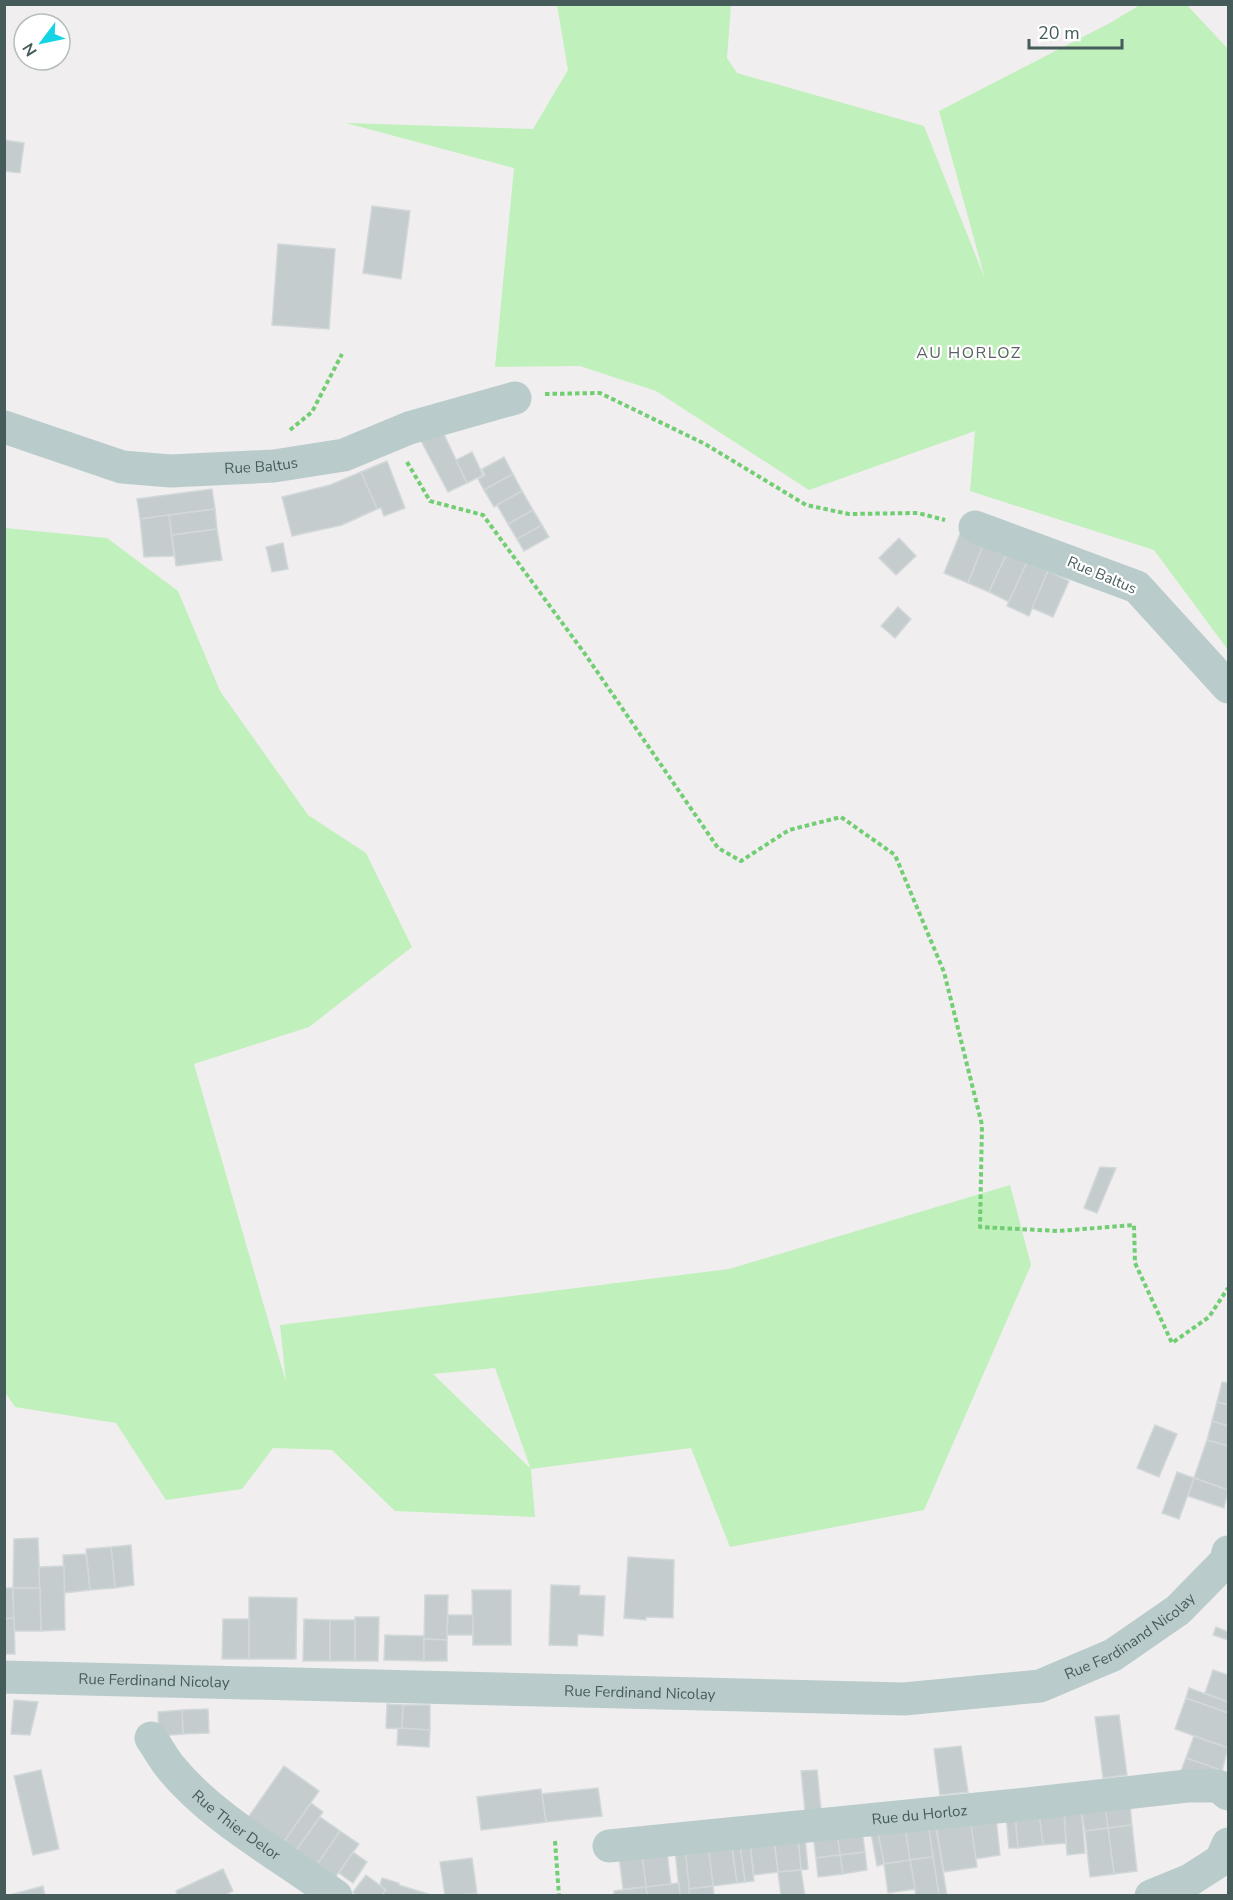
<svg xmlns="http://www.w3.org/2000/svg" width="1233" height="1900" font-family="'Nunito Sans',sans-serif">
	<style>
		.green { fill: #c0f0bb; fill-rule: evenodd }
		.building { fill: #c5ccce; stroke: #d2d8da; stroke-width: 1.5 }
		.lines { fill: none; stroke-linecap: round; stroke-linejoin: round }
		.path { stroke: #72ce73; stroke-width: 4; stroke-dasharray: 4.5 3; stroke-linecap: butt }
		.minor { stroke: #b9cccb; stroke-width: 33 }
		.labels { text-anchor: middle; stroke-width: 4.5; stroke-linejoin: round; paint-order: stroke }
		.street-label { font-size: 15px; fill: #465c5b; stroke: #fff }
		.neighbourhood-label { font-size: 16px; letter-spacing: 1.5px; fill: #5a6363; stroke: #fff }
	</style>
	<rect width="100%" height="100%" fill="#f1eeef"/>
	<g class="green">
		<path d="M 557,5 L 731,5 L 727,58 L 737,73 L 924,126 L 985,279 L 939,111 L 1110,23 L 1140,5 L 1187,5 L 1228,49 L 1228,650 L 1154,550 L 970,491 L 975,431 L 809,490 L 656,391 L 580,366 L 495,367 L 514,168 L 346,123 L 533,129 L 568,70 Z"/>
		<path d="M 5,528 L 107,538 L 178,591 L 220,691 L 308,815 L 366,853 L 412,947 L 309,1027 L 194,1064 L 286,1382 L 280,1325 L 729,1269 L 1010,1185 L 1031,1265 L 924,1510 L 730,1547 L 691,1448 L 531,1469 L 535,1517 L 395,1511 L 332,1450 L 273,1448 L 242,1489 L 166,1500 L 116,1423 L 15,1407 L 4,1391 ZM 495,1368 L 530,1467 L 530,1468 L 433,1374 Z"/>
	</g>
	<g class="building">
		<path d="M 4,140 L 24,143 L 20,173 L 4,171 Z"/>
		<path d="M 372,206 L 410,211 L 401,279 L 363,273 Z"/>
		<path d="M 278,244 L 335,249 L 329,329 L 272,325 Z"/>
		<path d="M 440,426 L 467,483 L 448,492 L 417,433 Z"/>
		<path d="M 472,452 L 483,475 L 467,483 L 456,460 Z"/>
		<path d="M 504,457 L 513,474 L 484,490 L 478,479 L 485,475 L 482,469 Z"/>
		<path d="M 387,461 L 405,508 L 384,516 L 381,508 L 377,509 L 361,472 Z"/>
		<path d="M 361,472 L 377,509 L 342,525 L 292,536 L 282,497 L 330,485 Z"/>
		<path d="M 513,474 L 522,491 L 494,507 L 484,490 Z"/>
		<path d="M 212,489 L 215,509 L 140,519 L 137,499 Z"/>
		<path d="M 522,491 L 533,510 L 508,524 L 497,505 Z"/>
		<path d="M 215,509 L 217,529 L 172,535 L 169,515 Z"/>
		<path d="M 533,510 L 542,525 L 517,539 L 508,524 Z"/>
		<path d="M 169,515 L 174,556 L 144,557 L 140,519 Z"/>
		<path d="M 542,525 L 549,537 L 524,551 L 517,539 Z"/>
		<path d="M 217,529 L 222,560 L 176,566 L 172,535 Z"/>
		<path d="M 960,534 L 984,543 L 968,583 L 944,573 Z"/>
		<path d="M 899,538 L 916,556 L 896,575 L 879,558 Z"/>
		<path d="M 283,543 L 288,569 L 272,572 L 266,547 Z"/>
		<path d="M 984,543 L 1007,553 L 989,592 L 968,583 Z"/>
		<path d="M 1007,553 L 1027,562 L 1009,602 L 989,592 Z"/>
		<path d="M 1027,562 L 1048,571 L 1029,616 L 1007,606 Z"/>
		<path d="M 1048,571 L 1069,581 L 1053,617 L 1032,608 Z"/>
		<path d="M 898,607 L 911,619 L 895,638 L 881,626 Z"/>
		<path d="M 1100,1167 L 1116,1168 L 1097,1213 L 1084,1208 Z"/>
		<path d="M 1222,1382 L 1228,1383 L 1228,1405 L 1217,1402 Z"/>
		<path d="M 1217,1402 L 1228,1405 L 1228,1426 L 1212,1421 Z"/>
		<path d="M 1212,1421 L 1228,1426 L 1228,1446 L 1207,1440 Z"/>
		<path d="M 1155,1425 L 1177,1434 L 1159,1477 L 1137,1468 Z"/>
		<path d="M 1207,1440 L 1228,1446 L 1228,1490 L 1194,1478 Z"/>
		<path d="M 1177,1472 L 1194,1478 L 1179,1519 L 1162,1513 Z"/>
		<path d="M 1194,1478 L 1228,1490 L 1224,1508 L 1188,1496 Z"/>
		<path d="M 38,1538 L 40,1588 L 13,1588 L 14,1539 Z"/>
		<path d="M 131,1545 L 134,1585 L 115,1588 L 111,1547 Z"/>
		<path d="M 111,1547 L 115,1588 L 90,1590 L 86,1549 Z"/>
		<path d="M 86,1554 L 90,1590 L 64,1593 L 63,1555 Z"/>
		<path d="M 628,1557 L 674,1560 L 673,1618 L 646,1617 L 646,1620 L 624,1618 Z"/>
		<path d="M 64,1566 L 65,1630 L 41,1631 L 39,1567 Z"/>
		<path d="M 551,1585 L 580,1586 L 579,1595 L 605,1596 L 603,1636 L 578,1634 L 577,1646 L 549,1645 Z"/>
		<path d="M 4,1588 L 13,1588 L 14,1618 L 4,1619 Z"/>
		<path d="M 13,1588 L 40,1588 L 41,1631 L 14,1631 Z"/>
		<path d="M 472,1590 L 511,1590 L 511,1645 L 473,1645 Z"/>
		<path d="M 425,1595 L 448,1595 L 447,1640 L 424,1639 Z"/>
		<path d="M 249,1597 L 297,1598 L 296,1659 L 249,1659 Z"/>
		<path d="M 448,1615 L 473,1615 L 473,1635 L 447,1635 Z"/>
		<path d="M 355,1617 L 379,1617 L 378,1661 L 355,1661 Z"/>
		<path d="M 14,1618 L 15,1654 L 4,1654 L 4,1619 Z"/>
		<path d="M 223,1619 L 249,1619 L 249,1659 L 222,1659 Z"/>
		<path d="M 304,1619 L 330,1620 L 330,1661 L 303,1661 Z"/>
		<rect x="330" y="1620" width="25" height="41"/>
		<path d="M 1216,1627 L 1228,1632 L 1228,1640 L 1213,1635 Z"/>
		<path d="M 385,1635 L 424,1636 L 424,1661 L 384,1660 Z"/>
		<path d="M 424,1639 L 447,1640 L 447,1661 L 424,1661 Z"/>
		<path d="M 1213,1670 L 1228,1675 L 1228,1702 L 1205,1693 Z"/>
		<path d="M 1189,1688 L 1228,1702 L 1228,1713 L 1186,1698 Z"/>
		<path d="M 1186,1698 L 1228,1713 L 1228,1748 L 1175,1729 Z"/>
		<path d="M 14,1700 L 38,1702 L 30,1735 L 11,1734 Z"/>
		<path d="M 387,1704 L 403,1705 L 402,1729 L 386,1728 Z"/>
		<path d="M 403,1705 L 430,1705 L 430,1730 L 402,1729 Z"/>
		<path d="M 208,1709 L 209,1733 L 183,1734 L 182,1710 Z"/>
		<path d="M 182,1710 L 183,1734 L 159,1736 L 158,1712 Z"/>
		<path d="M 1119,1715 L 1127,1775 L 1103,1778 L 1095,1717 Z"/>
		<path d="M 398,1728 L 430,1730 L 429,1747 L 397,1745 Z"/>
		<path d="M 1194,1736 L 1228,1748 L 1222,1771 L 1186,1758 Z"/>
		<path d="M 961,1746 L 968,1792 L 940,1795 L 934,1749 Z"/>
		<path d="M 1186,1758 L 1218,1769 L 1216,1774 L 1178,1778 Z"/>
		<path d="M 284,1766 L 319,1791 L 283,1843 L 247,1819 Z"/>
		<path d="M 41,1770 L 59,1849 L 33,1855 L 14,1776 Z"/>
		<path d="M 817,1770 L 821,1809 L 805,1811 L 801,1771 Z"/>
		<path d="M 598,1788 L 602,1816 L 546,1822 L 542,1794 Z"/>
		<path d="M 541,1789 L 546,1822 L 481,1830 L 477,1797 Z"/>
		<path d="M 311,1803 L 323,1812 L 295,1852 L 283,1843 Z"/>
		<path d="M 1130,1804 L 1132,1825 L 1108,1828 L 1105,1806 Z"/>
		<path d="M 1105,1806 L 1108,1828 L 1085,1831 L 1081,1809 Z"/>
		<path d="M 1081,1809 L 1085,1853 L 1067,1855 L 1064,1811 Z"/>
		<path d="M 1064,1811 L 1066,1843 L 1043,1845 L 1039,1813 Z"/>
		<path d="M 1039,1813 L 1043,1845 L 1018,1848 L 1015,1815 Z"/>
		<path d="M 1015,1815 L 1018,1848 L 1009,1848 L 1006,1816 Z"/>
		<path d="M 320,1817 L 340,1831 L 316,1866 L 295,1852 Z"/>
		<path d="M 996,1817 L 1000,1855 L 976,1859 L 970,1819 Z"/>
		<path d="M 970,1819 L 977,1867 L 944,1872 L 936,1824 Z"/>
		<path d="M 935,1822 L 947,1896 L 939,1896 L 928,1824 Z"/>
		<path d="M 928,1824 L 933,1857 L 910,1860 L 905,1827 Z"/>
		<path d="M 1132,1825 L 1137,1871 L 1114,1874 L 1108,1828 Z"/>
		<path d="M 905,1827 L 910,1860 L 884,1864 L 878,1832 Z"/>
		<path d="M 1108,1828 L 1114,1874 L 1090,1877 L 1085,1831 Z"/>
		<path d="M 862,1830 L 865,1852 L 840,1855 L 837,1833 Z"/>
		<path d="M 340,1831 L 359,1844 L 334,1879 L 316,1866 Z"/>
		<path d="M 878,1832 L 884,1864 L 877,1866 L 871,1833 Z"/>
		<path d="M 837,1833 L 840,1855 L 816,1858 L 813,1836 Z"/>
		<path d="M 805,1837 L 808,1869 L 801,1870 L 798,1838 Z"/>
		<path d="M 798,1838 L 801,1870 L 778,1872 L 774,1841 Z"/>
		<path d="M 774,1841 L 778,1872 L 754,1875 L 750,1844 Z"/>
		<path d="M 731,1842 L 737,1883 L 713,1886 L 708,1845 Z"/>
		<path d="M 750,1844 L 754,1881 L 745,1882 L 740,1845 Z"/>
		<path d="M 708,1845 L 713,1886 L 689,1889 L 685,1849 Z"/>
		<path d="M 740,1845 L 745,1882 L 737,1883 L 732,1846 Z"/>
		<path d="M 685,1849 L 690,1896 L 680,1896 L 675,1851 Z"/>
		<path d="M 667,1851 L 671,1885 L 646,1887 L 642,1854 Z"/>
		<path d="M 353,1852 L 367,1862 L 353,1883 L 339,1873 Z"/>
		<path d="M 865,1852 L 867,1870 L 843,1874 L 840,1855 Z"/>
		<path d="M 642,1854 L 646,1887 L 623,1889 L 619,1856 Z"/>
		<path d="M 840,1855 L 843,1874 L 818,1877 L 816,1858 Z"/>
		<path d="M 933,1857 L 939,1896 L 916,1896 L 910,1860 Z"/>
		<path d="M 472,1858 L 477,1893 L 445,1896 L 440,1862 Z"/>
		<path d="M 910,1860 L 915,1889 L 888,1893 L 884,1864 Z"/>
		<path d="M 223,1869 L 233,1891 L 223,1896 L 178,1896 L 176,1891 Z"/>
		<path d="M 801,1870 L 805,1896 L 781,1896 L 778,1872 Z"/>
		<path d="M 366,1875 L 386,1890 L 381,1896 L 358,1896 L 353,1892 Z"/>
		<path d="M 382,1878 L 399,1883 L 399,1885 L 434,1896 L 381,1896 L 386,1890 L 380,1885 Z"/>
		<path d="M 679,1883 L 680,1896 L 647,1896 L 646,1887 Z"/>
		<path d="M 43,1886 L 45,1896 L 14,1896 L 13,1894 Z"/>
		<path d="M 713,1886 L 714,1896 L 690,1896 L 689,1889 Z"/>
		<path d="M 646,1887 L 647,1896 L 614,1896 L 614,1891 Z"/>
	</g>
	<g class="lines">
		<g class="path">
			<path d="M 545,394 L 600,393 L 705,444 L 806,505 L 849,514 L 918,513 L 945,520"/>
			<path d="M 290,430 L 312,412 L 342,354"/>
			<path d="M 407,462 L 430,501 L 483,515 L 585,654 L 718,848 L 741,861 L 789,830 L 841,817 L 895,855 L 944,972 L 982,1125 L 980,1227 L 1058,1231 L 1134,1225 L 1135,1263 L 1172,1343 L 1209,1317 L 1228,1288"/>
			<path d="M 555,1841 L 559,1896"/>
		</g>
		<g class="minor">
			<path id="s1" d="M 4,427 L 122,467 L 171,471 L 274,466 L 344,455 L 409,428 L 515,398"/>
			<path d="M 975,527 L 1137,587 L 1228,687"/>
			<path id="s2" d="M 4,1677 L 904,1699 L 1040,1686 L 1113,1655 L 1178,1610 L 1226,1561 L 1228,1552"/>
			<path id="s3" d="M 151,1738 C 158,1748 164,1760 172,1769 C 213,1819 283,1857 336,1896"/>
			<path id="s4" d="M 609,1846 L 1027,1804 L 1187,1786 L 1218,1786 L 1228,1794"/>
			<path d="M 1151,1896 L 1190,1880 L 1221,1860 L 1228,1844"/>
		</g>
	</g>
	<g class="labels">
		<g class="street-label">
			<text dy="5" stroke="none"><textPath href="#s1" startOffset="264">Rue Baltus</textPath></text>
			<text transform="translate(1102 575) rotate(23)" y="5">Rue Baltus</text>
			<text dy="5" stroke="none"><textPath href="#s2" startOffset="1140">Rue Ferdinand Nicolay</textPath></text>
			<text dy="5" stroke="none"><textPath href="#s2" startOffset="150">Rue Ferdinand Nicolay</textPath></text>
			<text dy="5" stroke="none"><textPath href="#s2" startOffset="636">Rue Ferdinand Nicolay</textPath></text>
			<text dy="5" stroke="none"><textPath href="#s4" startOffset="312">Rue du Horloz</textPath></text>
			<text dy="5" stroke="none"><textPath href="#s3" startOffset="123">Rue Thier Delor</textPath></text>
		</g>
		<g class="neighbourhood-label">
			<text x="969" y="358">AU HORLOZ</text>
		</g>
	</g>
	<rect width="1233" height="1900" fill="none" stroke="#465c5b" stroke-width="12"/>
	<g transform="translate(42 42) rotate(238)"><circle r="28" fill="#ffffff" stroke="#b5bebd" stroke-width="1.5"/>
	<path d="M0-4.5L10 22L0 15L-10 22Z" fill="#15d5e4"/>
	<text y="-9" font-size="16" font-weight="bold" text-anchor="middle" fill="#465c5b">N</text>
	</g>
	<path d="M1029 39v9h93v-9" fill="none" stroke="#465c5b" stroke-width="3"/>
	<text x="1038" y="39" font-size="18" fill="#465c5b" stroke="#ffffff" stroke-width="4.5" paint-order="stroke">20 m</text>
</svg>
